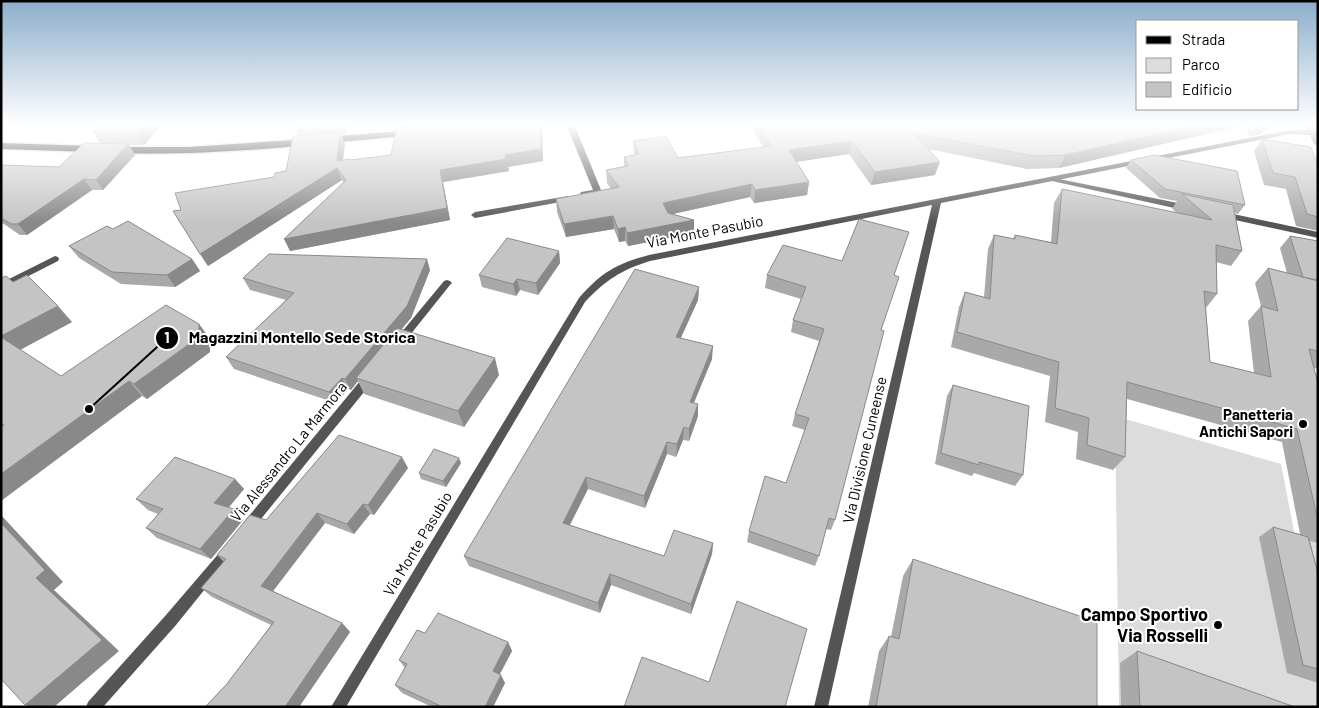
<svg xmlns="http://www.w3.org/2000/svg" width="1319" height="708" font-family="Barlow,sans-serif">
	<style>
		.green { fill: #dcdcdc }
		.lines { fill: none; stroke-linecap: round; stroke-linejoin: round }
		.primary-casing { stroke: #dbdbdb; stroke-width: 3 }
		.lane { fill: #555; fill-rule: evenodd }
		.street { fill: #555; fill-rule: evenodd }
		.primary { fill: #000; fill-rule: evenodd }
		.wall { fill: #a9a9a9 }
		.shaded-wall { fill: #898989 }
		.building { fill: #c4c4c4; stroke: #898989 }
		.poi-dot { fill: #000; stroke: #fff; stroke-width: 2 }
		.labels { text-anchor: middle; stroke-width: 4; stroke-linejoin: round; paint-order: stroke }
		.street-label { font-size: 15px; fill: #000; stroke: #fff }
		.poi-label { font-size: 15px; font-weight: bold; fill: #000; stroke: #fff; text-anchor: end }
		.near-poi-label { font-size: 18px; font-weight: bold; fill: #000; stroke: #fff; text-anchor: end }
		.leader { fill: none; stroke: #000; stroke-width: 2 }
		.callout-dot { fill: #000; stroke: #fff; stroke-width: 2 }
		.mark-label { font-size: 15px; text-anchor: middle; font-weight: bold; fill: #fff }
		.callout-label { font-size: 16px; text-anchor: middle; font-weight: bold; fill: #000; stroke: #fff; stroke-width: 4; stroke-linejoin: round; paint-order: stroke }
	</style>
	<rect width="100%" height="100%" fill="#fff"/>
	<path class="green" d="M 1115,416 L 1281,464 L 1295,536 L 1318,543 L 1318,707 L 1119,707 Z"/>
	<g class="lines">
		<g class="primary-casing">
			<g id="primary">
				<path d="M 412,130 L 415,131 L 415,135 L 328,143 L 323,140 L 328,137 Z"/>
				<path d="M 308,139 L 311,140 L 311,144 C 289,149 122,159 111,150 L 116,147 L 188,147 Z"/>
				<path d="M 1,143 L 93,146 L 98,149 L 93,152 L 1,149 Z"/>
			</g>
		</g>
		<g class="lane">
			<path d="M 566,124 L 574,124 L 601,190 L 598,194 L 584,196 L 580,194 L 581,192 L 593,190 Z"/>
			<path d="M 1049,177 L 1188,205 L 1192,208 L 1188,211 L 1052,181 L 1049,181 Z"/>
			<path d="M 568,196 L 572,198 L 571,200 L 475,218 L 471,215 L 475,212 Z"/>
			<path d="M 1224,212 L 1318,232 L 1318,238 L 1221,217 L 1220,215 Z"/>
		</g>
		<g class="street">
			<path d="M 1305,124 L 1313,124 L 1316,131 L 1318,131 L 1318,146 L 1314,144 L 1310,135 L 1290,134 L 941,203 L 828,707 L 814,707 L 932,205 L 650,261 C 621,270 606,280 585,302 L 346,707 L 331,707 L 579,298 C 602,272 616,264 649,255 L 1290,130 L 1308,130 Z"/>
			<path d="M 55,256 L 58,257 L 59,259 L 58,261 L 1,290 L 1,283 Z"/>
			<path d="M 447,280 L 450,281 L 452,283 L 450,285 L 402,345 L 396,345 L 394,342 L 396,339 L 444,281 Z"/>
			<path d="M 369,374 L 373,375 L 374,378 L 373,381 L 252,530 L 248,531 L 244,530 L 242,526 L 244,522 L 365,375 Z"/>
			<path d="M 230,543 L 234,545 L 236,549 L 234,553 L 176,625 L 103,707 L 86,707 L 88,702 L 166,615 L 226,545 Z"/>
		</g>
		<use href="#primary" class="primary"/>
	</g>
	<g class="wall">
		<path d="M 163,124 L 144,145 L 129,145 L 135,155 L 103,190 L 92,190 L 27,235 L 20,235 L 1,222 L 1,165 L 59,167 L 100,143 L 93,132 Z"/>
		<path d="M 296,124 L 347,124 L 346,134 L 341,135 L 345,144 L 343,160 L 351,160 L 391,155 L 402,127 L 401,124 L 542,124 L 543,161 L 508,167 L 509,171 L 443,182 L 450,220 L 290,251 L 344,183 L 342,180 L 208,266 L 173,211 L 181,210 L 274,177 L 286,171 L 299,136 L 295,126 Z"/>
		<path d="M 749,124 L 1270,124 L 1261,134 L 1249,136 L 1245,125 L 1059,168 L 1027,169 L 929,149 L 935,175 L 871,185 L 849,154 L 796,162 L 809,182 L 807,195 L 754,203 L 750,197 L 673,214 L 694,220 L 694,233 L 628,246 L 625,241 L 619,242 L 614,229 L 566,237 L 557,212 L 556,199 L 611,189 L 607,183 L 606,170 L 624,166 L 624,157 L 634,155 L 633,141 L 678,158 L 763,147 Z"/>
		<path d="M 1262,139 L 1318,165 L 1318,231 L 1296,226 L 1286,189 L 1264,185 L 1254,151 Z"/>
		<path d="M 1131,160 L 1245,205 L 1238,214 L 1235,213 L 1242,251 L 1231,266 L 1216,262 L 1217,294 L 1206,308 L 1210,362 L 1254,373 L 1248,321 L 1261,306 L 1255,283 L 1268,268 L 1287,273 L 1280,248 L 1290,236 L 1318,241 L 1318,369 L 1314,368 L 1318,384 L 1318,543 L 1310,541 L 1318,573 L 1318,683 L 1287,673 L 1259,537 L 1273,527 L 1300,534 L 1282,442 L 1127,399 L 1125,457 L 1113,470 L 1076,459 L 1078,432 L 1045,422 L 1050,376 L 951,347 L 959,307 L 965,292 L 984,297 L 988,249 L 994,235 L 1013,239 L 1015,235 L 1051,242 L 1054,203 L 1062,189 L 1177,213 L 1172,209 L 1177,201 L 1160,198 L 1126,168 Z"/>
		<path d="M 113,229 L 192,259 L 200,271 L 175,287 L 121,284 L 79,258 L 69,246 Z"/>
		<path d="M 559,251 L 560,263 L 538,295 L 520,290 L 516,296 L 482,287 L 479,275 Z"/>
		<path d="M 430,270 L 411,318 L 401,329 L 499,375 L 464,427 L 364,394 L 358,381 L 351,390 L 348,389 L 336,403 L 234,369 L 226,357 L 286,300 L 250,290 L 243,278 Z"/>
		<path d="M 767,275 L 894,275 L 835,520 L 831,530 L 826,529 L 819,556 L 815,566 L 747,542 L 749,531 L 786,483 L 805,430 L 792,426 L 795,414 L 819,341 L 791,332 L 793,320 L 801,299 L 765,288 Z"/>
		<path d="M 1,278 L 13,282 L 72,322 L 20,350 L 61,376 L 199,324 L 210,339 L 210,352 L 147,399 L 142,396 L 3,426 L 1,425 Z"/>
		<path d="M 699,287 L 698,300 L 681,338 L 712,359 L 694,403 L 698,404 L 698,416 L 689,441 L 683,440 L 676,457 L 667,454 L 645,508 L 588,489 L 570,525 L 664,556 L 713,543 L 712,554 L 691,614 L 611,585 L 600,613 L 469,566 L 464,556 Z"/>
		<path d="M 953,385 L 1023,475 L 1015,486 L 974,473 L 972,476 L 935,464 L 947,396 Z"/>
		<path d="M 461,463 L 446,487 L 421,479 L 419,473 Z"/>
		<path d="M 408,468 L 374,515 L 370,514 L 354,534 L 325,523 L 273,591 L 342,623 L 350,632 L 299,707 L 205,707 L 226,685 L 271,625 L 212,597 L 201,588 L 224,562 L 217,555 L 266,520 Z"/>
		<path d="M 235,479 L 244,489 L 229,507 L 243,520 L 211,559 L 157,538 L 146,528 L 158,514 L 148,510 L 136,499 Z"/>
		<path d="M 913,559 L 1097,707 L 868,707 L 879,651 L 889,636 L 891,637 L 903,576 Z"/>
		<path d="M 425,633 L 508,642 L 512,651 L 500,674 L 505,683 L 493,707 L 432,707 L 402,693 L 395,685 L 405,668 L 399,660 Z"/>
		<path d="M 1137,651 L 1295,707 L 1121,707 L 1120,663 Z"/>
	</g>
	<g class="shaded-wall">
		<path d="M 146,124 L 163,124 L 144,145 L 137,134 Z"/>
		<path d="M 342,124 L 347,124 L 346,134 Z"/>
		<path d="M 540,124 L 542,124 L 543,161 L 508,167 L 509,171 L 443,182 L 450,220 L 290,251 L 284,239 L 440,170 L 505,155 Z"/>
		<path d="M 1202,124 L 1246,124 L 1245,125 L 1059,168 L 1065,155 Z"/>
		<path d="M 1257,124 L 1270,124 L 1261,134 L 1249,136 Z"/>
		<path d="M 340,132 L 345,144 L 341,173 L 337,161 Z"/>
		<path d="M 852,141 L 849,154 L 787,163 L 789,150 Z"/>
		<path d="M 128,144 L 135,155 L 103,190 L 96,180 Z"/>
		<path d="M 940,162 L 935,175 L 871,185 L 875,172 Z"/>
		<path d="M 337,168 L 342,180 L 208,266 L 200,254 Z"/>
		<path d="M 84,179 L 92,190 L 27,235 L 18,224 Z"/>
		<path d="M 809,182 L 807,195 L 754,203 L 755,190 Z"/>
		<path d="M 752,184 L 750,197 L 663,216 L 663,203 Z"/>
		<path d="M 613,216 L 614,229 L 566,237 L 564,224 Z"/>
		<path d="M 694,220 L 694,233 L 628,246 L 627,233 Z"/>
		<path d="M 625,227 L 625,241 L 619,242 L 618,229 Z"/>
		<path d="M 559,251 L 560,263 L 538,295 L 536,283 Z"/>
		<path d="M 192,259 L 200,271 L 175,287 L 167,275 Z"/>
		<path d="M 427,259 L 430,270 L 411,318 L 360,379 L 356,378 L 358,381 L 351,390 L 345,379 Z"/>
		<path d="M 517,279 L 520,290 L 516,296 L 513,284 Z"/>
		<path d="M 699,287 L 698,300 L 675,350 L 676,337 Z"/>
		<path d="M 58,306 L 72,322 L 16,352 L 1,337 L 1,336 Z"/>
		<path d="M 199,324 L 210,339 L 210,352 L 147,399 L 134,384 Z"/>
		<path d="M 713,346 L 712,359 L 689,414 L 690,402 Z"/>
		<path d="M 495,358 L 499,375 L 464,427 L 458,411 Z"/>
		<path d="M 342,378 L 348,389 L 336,403 L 329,392 Z"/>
		<path d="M 129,381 L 142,396 L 1,501 L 1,474 Z"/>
		<path d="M 698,404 L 698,416 L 689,441 L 689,429 Z"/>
		<path d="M 684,427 L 683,440 L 676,457 L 677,444 Z"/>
		<path d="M 667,442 L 667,454 L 645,508 L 644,496 Z"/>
		<path d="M 402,457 L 408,468 L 374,515 L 368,505 Z"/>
		<path d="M 459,458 L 461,463 L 446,487 L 443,481 Z"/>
		<path d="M 586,477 L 588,489 L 565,534 L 563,523 Z"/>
		<path d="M 235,479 L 244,489 L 224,513 L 214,503 Z"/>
		<path d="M 363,504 L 370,514 L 354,534 L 347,524 Z"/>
		<path d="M 234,509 L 243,520 L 211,559 L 200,549 Z"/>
		<path d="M 317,513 L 325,523 L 270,595 L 261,586 Z"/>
		<path d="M 1,515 L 63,582 L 54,590 L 119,651 L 54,707 L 29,707 L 25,705 L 36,578 L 1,523 Z"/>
		<path d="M 713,543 L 712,554 L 691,614 L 691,604 Z"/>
		<path d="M 610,574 L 611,585 L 600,613 L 598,603 Z"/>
		<path d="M 342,623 L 350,632 L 299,707 L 285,707 Z"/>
		<path d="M 508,642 L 512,651 L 497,679 L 493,671 Z"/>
		<path d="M 501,675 L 505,683 L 493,707 L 485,707 Z"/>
	</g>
	<g class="building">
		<path d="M 101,124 L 146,124 L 137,134 L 93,132 Z"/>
		<path d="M 296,124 L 326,124 L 295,126 Z"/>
		<path d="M 444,124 L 540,124 L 541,149 L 505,155 L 506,159 L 440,170 L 447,208 L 284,239 L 346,180 L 337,168 L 200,254 L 173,211 L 181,210 L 175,193 L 274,177 L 275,173 L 286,171 L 293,136 L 340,132 L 337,161 L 350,159 L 350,160 L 391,155 L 397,128 Z"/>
		<path d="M 758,124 L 1202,124 L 1065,155 L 1033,156 L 914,133 L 940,162 L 875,172 L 852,141 L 789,150 L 809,182 L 755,190 L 752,184 L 663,203 L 668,213 L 694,220 L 627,233 L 625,227 L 618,229 L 613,216 L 564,224 L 556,199 L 619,187 L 606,170 L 628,166 L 624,157 L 639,154 L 633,141 L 666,136 L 678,158 L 771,146 Z"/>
		<path d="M 1262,139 L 1311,147 L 1318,165 L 1318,217 L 1307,214 L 1295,177 L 1273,173 Z"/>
		<path d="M 84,143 L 128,144 L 96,180 L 84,179 L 18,224 L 11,224 L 1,218 L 1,165 L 59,167 Z"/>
		<path d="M 1154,155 L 1237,171 L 1245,205 L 1165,189 L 1131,160 Z"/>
		<path d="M 1062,189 L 1212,220 L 1182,194 L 1233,205 L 1242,251 L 1216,245 L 1217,294 L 1204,291 L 1210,362 L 1271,377 L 1261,306 L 1278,311 L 1268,268 L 1318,281 L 1318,351 L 1309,349 L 1318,384 L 1318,521 L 1297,429 L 1127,382 L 1125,457 L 1087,445 L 1089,418 L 1055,408 L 1059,362 L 957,332 L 965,292 L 990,299 L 994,235 L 1015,239 L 1015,235 L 1057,244 Z"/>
		<path d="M 859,219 L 909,232 L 894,275 L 899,277 L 881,330 L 884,331 L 835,520 L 829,518 L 819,556 L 749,531 L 765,476 L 786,483 L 809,418 L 795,414 L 824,329 L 793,320 L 806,287 L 767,275 L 783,245 L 842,261 Z"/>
		<path d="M 128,221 L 192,259 L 167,275 L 112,272 L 69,246 L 107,226 L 113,229 Z"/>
		<path d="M 1290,236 L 1318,241 L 1318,280 L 1303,277 Z"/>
		<path d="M 507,238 L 559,251 L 536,283 L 517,279 L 513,284 L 479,275 Z"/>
		<path d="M 269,254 L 427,259 L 407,306 L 345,379 L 342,378 L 329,392 L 226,357 L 294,293 L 243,278 Z"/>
		<path d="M 635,269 L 699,287 L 676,337 L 713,346 L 690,402 L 698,404 L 689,429 L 684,427 L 677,444 L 667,442 L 644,496 L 586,477 L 563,523 L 664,556 L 674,530 L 713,543 L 691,604 L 610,574 L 598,603 L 464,556 Z"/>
		<path d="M 27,275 L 58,306 L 1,336 L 1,278 L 6,276 L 13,282 Z"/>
		<path d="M 166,305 L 199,324 L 199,337 L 134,384 L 129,381 L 1,474 L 1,427 L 4,425 L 1,423 L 1,337 L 61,376 Z"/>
		<path d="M 397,328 L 495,358 L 458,411 L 356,378 Z"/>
		<path d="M 953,385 L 1029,406 L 1023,475 L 979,462 L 979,465 L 941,453 Z"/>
		<path d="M 339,435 L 402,457 L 368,505 L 363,504 L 347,524 L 317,513 L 261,586 L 342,623 L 285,707 L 205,707 L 226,685 L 274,622 L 201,588 L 226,559 L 217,555 L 250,515 L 266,520 Z"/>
		<path d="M 434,449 L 459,458 L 443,481 L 419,473 Z"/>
		<path d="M 175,457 L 235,479 L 214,503 L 234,509 L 200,549 L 146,528 L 163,509 L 136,499 Z"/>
		<path d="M 1,523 L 45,570 L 36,578 L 102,640 L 25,705 L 1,679 Z"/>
		<path d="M 1273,527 L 1308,537 L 1318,573 L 1318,669 L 1303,665 Z"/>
		<path d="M 913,559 L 1097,622 L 1097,707 L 876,707 L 889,636 L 899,639 Z"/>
		<path d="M 737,601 L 807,629 L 785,707 L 624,707 L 642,657 L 709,682 Z"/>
		<path d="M 438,613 L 508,642 L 493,671 L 501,675 L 485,707 L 443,707 L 395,685 L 407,664 L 399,660 L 417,630 L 425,633 Z"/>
		<path d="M 1137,651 L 1295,707 L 1140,707 Z"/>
	</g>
	<linearGradient id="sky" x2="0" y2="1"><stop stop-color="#8cadcc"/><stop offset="0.56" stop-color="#fff"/><stop offset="1" stop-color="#fff" stop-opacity="0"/></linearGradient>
	<rect width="1319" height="223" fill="url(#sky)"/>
	<g class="poi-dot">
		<circle cx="1303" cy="424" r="5"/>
		<circle cx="1218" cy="625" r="5"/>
	</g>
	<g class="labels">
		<g class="street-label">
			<text transform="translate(705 232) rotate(-11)" y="5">Via Monte Pasubio</text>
			<text transform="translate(865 450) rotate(-77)" y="5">Via Divisione Cuneense</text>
			<text transform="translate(289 452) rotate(-51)" y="5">Via Alessandro La Marmora</text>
			<text transform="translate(418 544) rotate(-59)" y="5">Via Monte Pasubio</text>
		</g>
		<g class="poi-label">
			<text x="1293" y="420">Panetteria<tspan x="1293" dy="17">Antichi Sapori</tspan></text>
		</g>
		<g class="near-poi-label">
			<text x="1208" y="621">Campo Sportivo<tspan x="1208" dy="21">Via Rosselli</tspan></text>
		</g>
	</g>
	<path class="leader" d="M89 409L167 338"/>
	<g class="callout-dot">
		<circle cx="89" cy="409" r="5"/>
		<circle cx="167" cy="338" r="12"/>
	</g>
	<g class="mark-label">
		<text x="167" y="343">1</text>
	</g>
	<g class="callout-label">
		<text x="302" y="343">Magazzini Montello Sede Storica</text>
	</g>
	<rect width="1319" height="708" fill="none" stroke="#000000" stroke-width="5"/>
	<rect x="1136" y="20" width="162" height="90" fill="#ffffff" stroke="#999999"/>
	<rect x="1146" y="36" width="25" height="8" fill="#000000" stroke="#999999"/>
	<text x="1182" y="45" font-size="15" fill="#000000">Strada</text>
	<rect x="1146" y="58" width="25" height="15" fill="#dcdcdc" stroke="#999999"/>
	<text x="1182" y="70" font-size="15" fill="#000000">Parco</text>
	<rect x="1146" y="82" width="25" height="15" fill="#c4c4c4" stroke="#999999"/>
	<text x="1182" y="95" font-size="15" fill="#000000">Edificio</text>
</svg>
